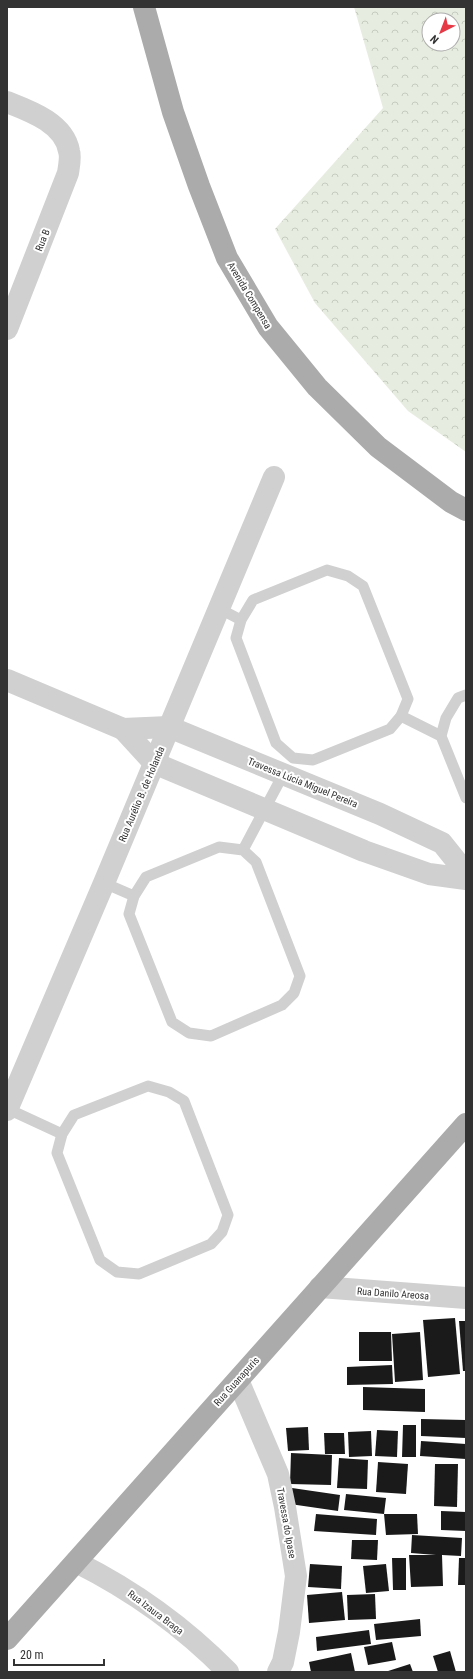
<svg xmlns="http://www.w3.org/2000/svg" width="473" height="1679" font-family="'Roboto Condensed',sans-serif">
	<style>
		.forest { fill: url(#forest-crowns); fill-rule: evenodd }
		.building { fill: #1a1a1a }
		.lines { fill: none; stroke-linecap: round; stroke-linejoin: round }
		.service { stroke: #d0d0d0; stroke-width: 11 }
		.minor { stroke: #d0d0d0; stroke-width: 22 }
		.primary { stroke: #ababab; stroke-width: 22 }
		.labels { text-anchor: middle; stroke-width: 4; stroke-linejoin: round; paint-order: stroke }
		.street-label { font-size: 10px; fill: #333; stroke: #fff }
	</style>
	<defs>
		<pattern id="forest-crowns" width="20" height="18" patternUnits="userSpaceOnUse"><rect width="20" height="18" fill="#e6ecdf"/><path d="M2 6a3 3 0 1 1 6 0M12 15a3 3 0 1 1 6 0" fill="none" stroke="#c6cbc0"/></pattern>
	</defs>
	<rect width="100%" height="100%" fill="#fff"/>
	<path class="forest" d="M 354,7 L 466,7 L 466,452 L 408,411 L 315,303 L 275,229 L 383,108 ZM 429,20 L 453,20 L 453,44 L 429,44 Z"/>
	<g class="building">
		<path d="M 455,1318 L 460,1374 L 428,1377 L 423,1320 Z"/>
		<path d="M 459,1321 L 466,1321 L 466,1371 L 463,1371 Z"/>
		<path d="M 359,1332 L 391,1332 L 392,1361 L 359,1361 Z"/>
		<path d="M 420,1332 L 423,1380 L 395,1382 L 392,1334 Z"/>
		<path d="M 392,1365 L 393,1384 L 347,1385 L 347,1367 Z"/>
		<path d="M 363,1387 L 425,1389 L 425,1412 L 363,1410 Z"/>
		<path d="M 421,1419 L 466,1420 L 466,1438 L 421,1436 Z"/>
		<path d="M 403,1425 L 416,1425 L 416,1457 L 402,1457 Z"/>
		<path d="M 308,1427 L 309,1450 L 288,1451 L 286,1428 Z"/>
		<path d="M 377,1430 L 398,1431 L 397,1457 L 375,1456 Z"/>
		<path d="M 371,1431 L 372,1456 L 349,1457 L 348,1432 Z"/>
		<path d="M 324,1433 L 344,1433 L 345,1454 L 325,1454 Z"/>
		<path d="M 421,1441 L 466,1444 L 466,1459 L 420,1456 Z"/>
		<path d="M 291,1453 L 332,1455 L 331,1485 L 290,1484 Z"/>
		<path d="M 339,1458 L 368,1460 L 367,1489 L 337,1488 Z"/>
		<path d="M 378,1462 L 408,1464 L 406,1494 L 376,1492 Z"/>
		<path d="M 435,1464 L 458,1464 L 457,1507 L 434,1506 Z"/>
		<path d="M 292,1488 L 340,1495 L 338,1511 L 290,1504 Z"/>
		<path d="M 346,1494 L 386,1498 L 384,1514 L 344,1510 Z"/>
		<path d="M 441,1511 L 466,1512 L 466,1531 L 441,1530 Z"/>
		<path d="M 316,1514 L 377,1519 L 376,1535 L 314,1531 Z"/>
		<path d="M 384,1514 L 417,1514 L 418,1534 L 386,1535 Z"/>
		<path d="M 412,1535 L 462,1538 L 461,1556 L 442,1555 L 443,1586 L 411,1587 L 409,1555 L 436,1555 L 411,1553 Z"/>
		<path d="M 352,1540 L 378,1540 L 377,1560 L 351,1559 Z"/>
		<path d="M 392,1558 L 406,1558 L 406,1590 L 393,1590 Z"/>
		<path d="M 459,1558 L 466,1558 L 466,1585 L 458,1585 Z"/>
		<path d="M 310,1564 L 342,1566 L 341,1589 L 308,1587 Z"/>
		<path d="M 386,1564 L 389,1591 L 366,1593 L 363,1566 Z"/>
		<path d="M 342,1592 L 345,1620 L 309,1623 L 307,1595 Z"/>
		<path d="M 375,1594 L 376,1619 L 348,1620 L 347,1595 Z"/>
		<path d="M 420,1619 L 421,1636 L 376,1640 L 374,1624 Z"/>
		<path d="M 369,1630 L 371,1644 L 317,1651 L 316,1637 Z"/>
		<path d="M 392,1642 L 396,1660 L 368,1665 L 364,1647 Z"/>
		<path d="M 450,1651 L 456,1672 L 438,1672 L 433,1656 Z"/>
		<path d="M 351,1653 L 355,1672 L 311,1672 L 309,1662 Z"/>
		<path d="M 410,1664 L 413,1672 L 385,1672 Z"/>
	</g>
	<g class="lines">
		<g class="service">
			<path d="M 327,570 L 348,576 L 363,586 L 408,699 L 401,716 L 390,729 L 313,760 L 293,758 L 276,743 L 236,638 L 241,620 L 253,600 Z"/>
			<path d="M 220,609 L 241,620"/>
			<path d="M 466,695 L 458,698 L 446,718 L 441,736 L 466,798"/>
			<path d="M 401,716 L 441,736"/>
			<path d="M 219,847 L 243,850 L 256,862 L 300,976 L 294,993 L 282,1005 L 211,1036 L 189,1033 L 172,1022 L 129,914 L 134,896 L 146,877 Z"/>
			<path d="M 243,850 L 285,771"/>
			<path d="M 104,883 L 134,896"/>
			<path d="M 148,1086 L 169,1092 L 184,1101 L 228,1215 L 222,1232 L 211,1244 L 139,1274 L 117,1272 L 100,1260 L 57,1153 L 62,1134 L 74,1115 Z"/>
			<path d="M 8,1109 L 62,1134"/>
		</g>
		<g class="minor">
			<path d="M 7,102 C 30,111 64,123 69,151 C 71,157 69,166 68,173 L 7,329"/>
			<path d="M 7,680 L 123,729 L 169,727 L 380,814 L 442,843 L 466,873"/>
			<path d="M 123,729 L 154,763 L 364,851 L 429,874 L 466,879"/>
			<path d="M 7,1110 L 104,883 L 274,477"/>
			<path d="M 320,1287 L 466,1298"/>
			<path d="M 238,1380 L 278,1474 L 285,1507 L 296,1576 L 289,1632 L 283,1662 L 278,1672"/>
			<path d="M 76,1562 C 132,1590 184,1627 228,1672"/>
		</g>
		<g class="primary">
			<path d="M 144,7 L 173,112 L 199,186 L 227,258 L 268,327 L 317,387 L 378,447 L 451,502 L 466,510"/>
			<path d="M 7,1639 L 466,1124"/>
		</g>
	</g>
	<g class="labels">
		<g class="street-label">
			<text transform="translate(42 240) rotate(-68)" y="4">Rua B</text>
			<text transform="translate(250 295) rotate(59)" y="4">Avenida Compensa</text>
			<text transform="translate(303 782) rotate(22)" y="4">Travessa Lúcia Miguel Pereira</text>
			<text transform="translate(141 794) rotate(-67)" y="4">Rua Aurélio B. de Holanda</text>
			<text transform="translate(393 1293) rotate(4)" y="4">Rua Danilo Areosa</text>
			<text transform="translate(236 1381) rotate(-48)" y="4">Rua Guanapuris</text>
			<text transform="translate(287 1523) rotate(80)" y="4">Travessa do Ipase</text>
			<text transform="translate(156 1612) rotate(37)" y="4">Rua Izaura Braga</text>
		</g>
	</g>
	<rect width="473" height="1679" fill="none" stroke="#333333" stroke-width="16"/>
	<g transform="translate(441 32) rotate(222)"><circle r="19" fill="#ffffff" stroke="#adadad"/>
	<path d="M0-3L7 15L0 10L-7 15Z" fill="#e63946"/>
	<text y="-6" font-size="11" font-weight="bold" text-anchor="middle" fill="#333333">N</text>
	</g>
	<path d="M14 1659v6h90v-6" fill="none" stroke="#333333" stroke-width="2"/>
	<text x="20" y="1659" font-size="12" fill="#333333" stroke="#ffffff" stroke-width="3" paint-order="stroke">20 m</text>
</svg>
